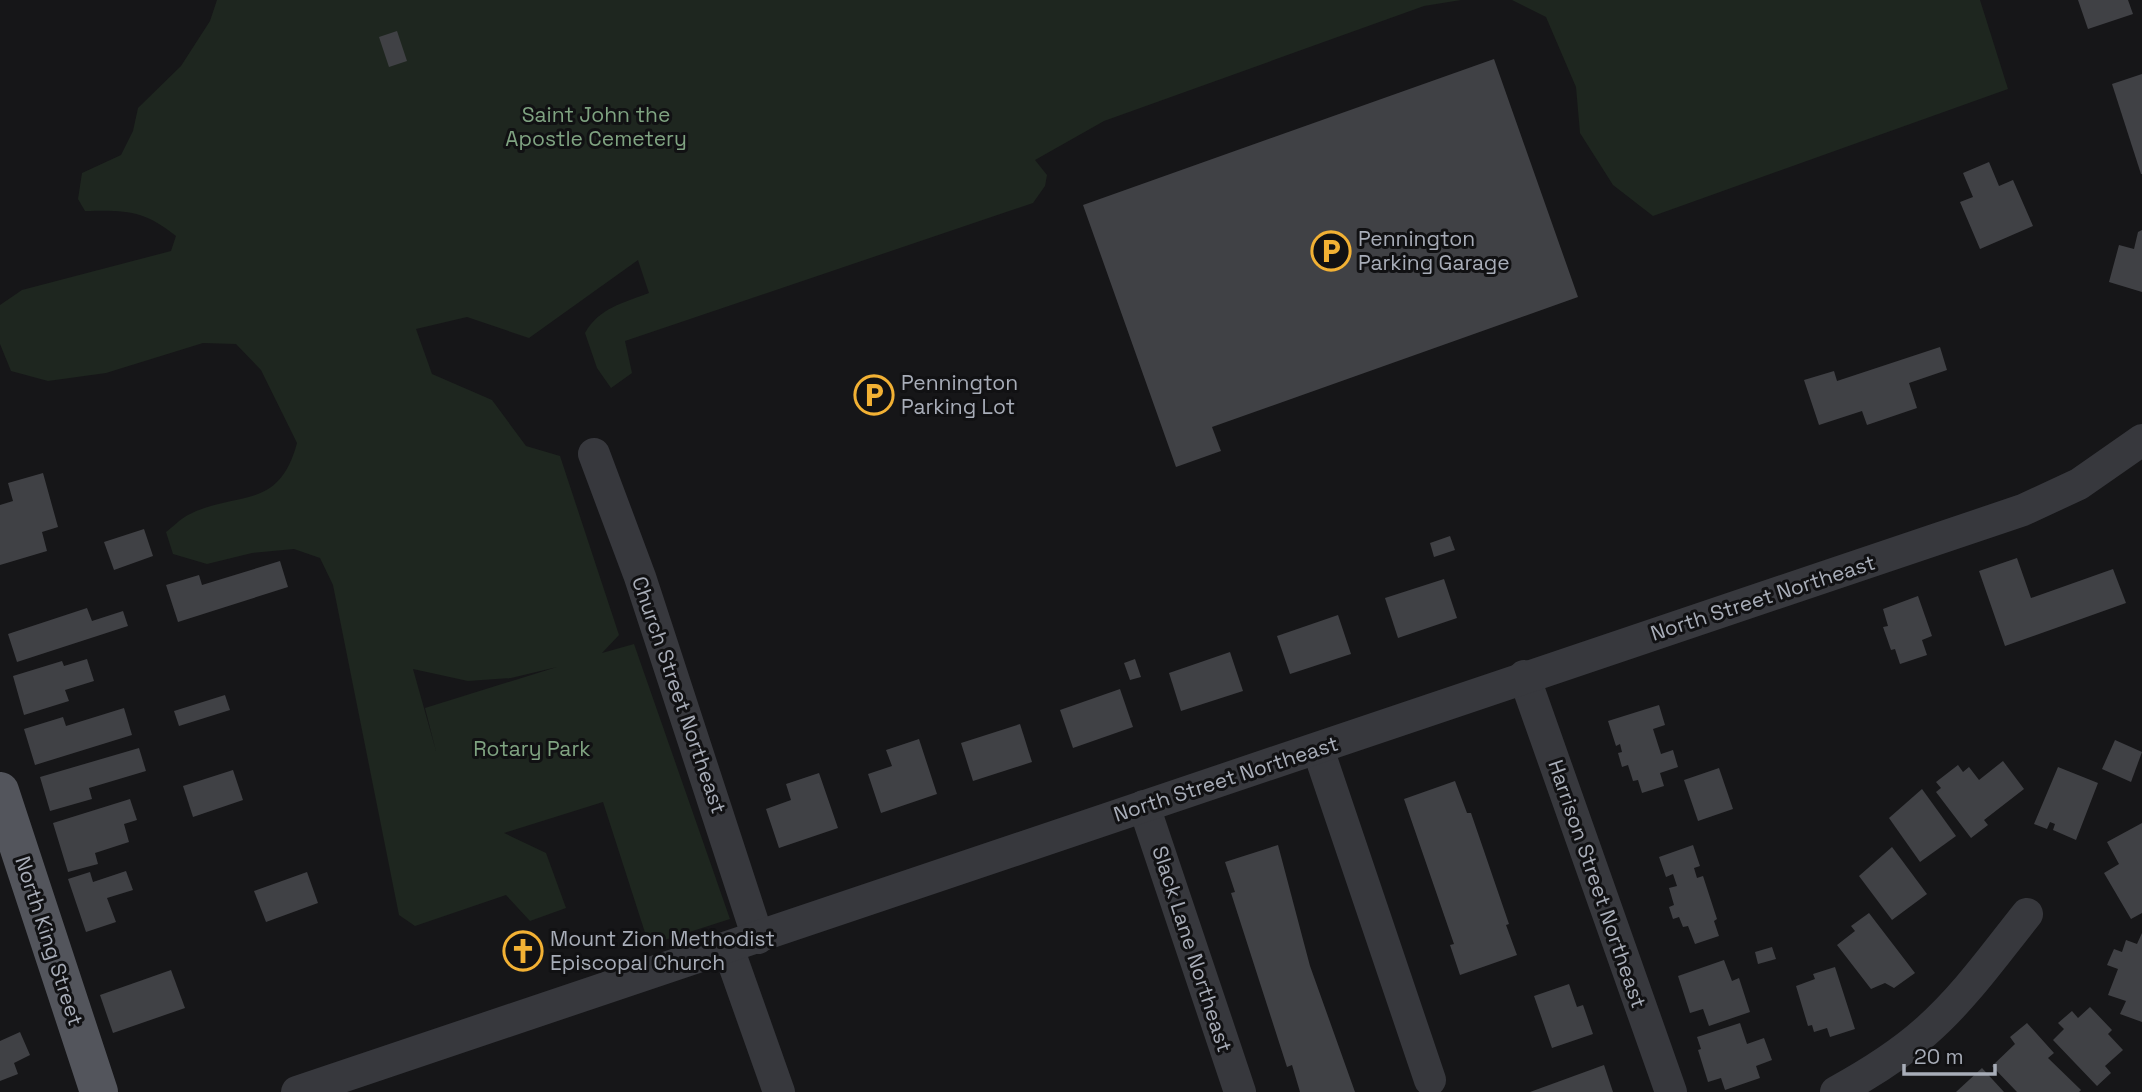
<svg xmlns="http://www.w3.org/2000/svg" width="2142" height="1092" font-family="'Space Grotesk',sans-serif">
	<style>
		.green { fill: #1e261f; fill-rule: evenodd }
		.building { fill: #404145 }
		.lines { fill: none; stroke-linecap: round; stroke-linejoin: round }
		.minor { stroke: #37383d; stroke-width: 32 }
		.major { stroke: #53555c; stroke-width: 38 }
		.labels { text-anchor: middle; stroke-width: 6; stroke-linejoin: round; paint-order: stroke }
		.park-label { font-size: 21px; fill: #7fa381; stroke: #111113 }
		.poi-label { font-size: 21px; fill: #a8adb8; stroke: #111113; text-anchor: start }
		.street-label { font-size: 21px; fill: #a8adb8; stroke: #111113 }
	</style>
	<rect width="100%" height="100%" fill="#161618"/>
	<g class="green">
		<path d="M 217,0 L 1461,0 L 1424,6 L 1104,121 L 1035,160 L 1047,175 L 1045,186 L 1033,203 L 625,341 L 632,373 L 611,388 L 597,368 L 585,333 C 599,308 623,303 649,293 L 638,260 L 529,338 L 467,317 L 416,329 L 432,374 L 492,400 L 526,446 L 560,456 L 619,635 L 602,653 L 634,644 L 730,919 L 649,945 L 603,802 L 504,833 L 546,853 L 566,908 L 530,921 L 506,895 L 415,926 L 399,915 L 333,585 L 320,558 L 294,549 L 252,553 L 207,564 L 173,554 L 166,532 C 173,527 180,519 188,515 C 236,490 279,512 297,443 L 261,370 L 236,344 L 203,343 L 106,373 L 48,381 L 11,371 L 0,344 L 0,305 L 22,290 L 171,251 L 176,236 C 144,210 126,210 85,211 L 78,199 L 82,173 L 121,155 L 133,131 L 138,108 L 181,66 L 210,21 ZM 557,667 L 425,708 L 436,751 L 413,669 L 468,681 L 511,678 Z"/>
		<path d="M 1512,0 L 1980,0 L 2008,89 L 1653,216 L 1613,185 L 1580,133 L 1576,87 L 1546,17 Z"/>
	</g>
	<g class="building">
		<path d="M 2078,0 L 2128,0 L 2133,14 L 2088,29 Z"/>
		<path d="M 397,31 L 407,61 L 389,67 L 379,37 Z"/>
		<path d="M 1494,59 L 1578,297 L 1212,427 L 1221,451 L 1176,467 L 1083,205 Z"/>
		<path d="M 2142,74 L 2142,174 L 2141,174 L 2112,84 Z"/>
		<path d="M 1989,162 L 1999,186 L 2013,180 L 2033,226 L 1980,249 L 1960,202 L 1973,197 L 1963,173 Z"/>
		<path d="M 2142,230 L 2142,292 L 2109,282 L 2119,245 L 2134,249 L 2138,232 Z"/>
		<path d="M 1940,347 L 1947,370 L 1909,383 L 1917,408 L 1867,425 L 1862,411 L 1819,425 L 1804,380 L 1834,371 L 1837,381 Z"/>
		<path d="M 43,473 L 58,527 L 42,532 L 47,551 L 0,565 L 0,505 L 13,501 L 8,483 Z"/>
		<path d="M 144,529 L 153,556 L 114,570 L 104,542 Z"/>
		<path d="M 1450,536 L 1455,550 L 1434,557 L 1430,543 Z"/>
		<path d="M 2017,558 L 2031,598 L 2113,569 L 2126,603 L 2005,646 L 1979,571 Z"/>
		<path d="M 280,561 L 288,587 L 178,622 L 166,585 L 199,575 L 202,585 Z"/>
		<path d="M 1444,579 L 1457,618 L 1398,638 L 1385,598 Z"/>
		<path d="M 1918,596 L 1932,636 L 1922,640 L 1927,655 L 1900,664 L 1895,649 L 1891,650 L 1883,627 L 1888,626 L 1883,609 Z"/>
		<path d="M 87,608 L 92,621 L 123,611 L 128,626 L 17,662 L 8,634 Z"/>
		<path d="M 1338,615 L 1351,654 L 1290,674 L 1277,636 Z"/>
		<path d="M 1230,652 L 1243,691 L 1181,711 L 1169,673 Z"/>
		<path d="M 87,659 L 94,681 L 65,690 L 69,701 L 24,715 L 13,676 L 62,661 L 64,666 Z"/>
		<path d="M 1135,659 L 1141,677 L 1130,680 L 1124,663 Z"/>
		<path d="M 1120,689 L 1133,727 L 1073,748 L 1060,710 Z"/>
		<path d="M 225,695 L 230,710 L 179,726 L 174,711 Z"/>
		<path d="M 1659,705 L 1665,725 L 1653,729 L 1661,754 L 1673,750 L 1678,767 L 1660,773 L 1664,786 L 1642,793 L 1638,780 L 1633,781 L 1628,765 L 1622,767 L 1618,753 L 1622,752 L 1620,744 L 1616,746 L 1608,721 Z"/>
		<path d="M 124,708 L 132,735 L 35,765 L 24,729 L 63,717 L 66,726 Z"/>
		<path d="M 1020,724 L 1032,762 L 973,781 L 961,743 Z"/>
		<path d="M 919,739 L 937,794 L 881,813 L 868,774 L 892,766 L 886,750 Z"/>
		<path d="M 2115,740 L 2142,752 L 2131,782 L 2102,769 Z"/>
		<path d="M 139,748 L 146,771 L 89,788 L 92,799 L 50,811 L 40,777 Z"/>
		<path d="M 2003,761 L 2024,789 L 1984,820 L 1988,825 L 1971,838 L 1936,792 L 1941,788 L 1936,782 L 1958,765 L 1963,772 L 1969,767 L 1979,780 Z"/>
		<path d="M 2058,767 L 2098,783 L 2076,840 L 2053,830 L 2055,824 L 2050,822 L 2047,829 L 2034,824 Z"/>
		<path d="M 1719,768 L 1733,809 L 1698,821 L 1684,780 Z"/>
		<path d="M 233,770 L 243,800 L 193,817 L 183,786 Z"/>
		<path d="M 819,773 L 838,828 L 779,848 L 766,809 L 791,800 L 786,784 Z"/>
		<path d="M 1455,781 L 1467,813 L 1471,813 L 1509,924 L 1506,925 L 1517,955 L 1460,975 L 1450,945 L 1454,944 L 1404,799 Z"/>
		<path d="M 1922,789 L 1956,836 L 1920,862 L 1889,818 Z"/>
		<path d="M 130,799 L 137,820 L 124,824 L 129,842 L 95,853 L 98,864 L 68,872 L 53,823 Z"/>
		<path d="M 2142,823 L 2142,913 L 2131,919 L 2104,873 L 2119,864 L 2107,842 Z"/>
		<path d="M 1278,845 L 1310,966 L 1355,1092 L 1300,1092 L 1292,1065 L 1287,1067 L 1231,893 L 1235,892 L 1225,862 Z"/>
		<path d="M 1693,845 L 1700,866 L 1694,868 L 1697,878 L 1703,876 L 1717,919 L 1714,921 L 1719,936 L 1695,944 L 1688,926 L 1683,927 L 1679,917 L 1673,919 L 1669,907 L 1674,905 L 1669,888 L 1677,886 L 1673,874 L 1666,877 L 1659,857 Z"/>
		<path d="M 1892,847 L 1927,894 L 1892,920 L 1859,876 Z"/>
		<path d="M 126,871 L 133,890 L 107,898 L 116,922 L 86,932 L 68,879 L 90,872 L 93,882 Z"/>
		<path d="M 307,872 L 318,903 L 266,922 L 254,891 Z"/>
		<path d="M 1869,913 L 1915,973 L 1894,988 L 1885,983 L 1871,989 L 1837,945 L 1855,931 L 1851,926 Z"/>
		<path d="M 2142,933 L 2142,1022 L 2120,1014 L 2126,1001 L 2108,995 L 2118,969 L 2107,965 L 2114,949 L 2122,952 L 2126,940 L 2137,944 Z"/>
		<path d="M 1772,947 L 1776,959 L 1758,964 L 1755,952 Z"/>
		<path d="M 1724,960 L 1732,981 L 1739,978 L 1750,1012 L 1709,1026 L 1703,1009 L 1690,1013 L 1678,976 Z"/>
		<path d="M 1835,967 L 1855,1029 L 1830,1037 L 1827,1028 L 1814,1032 L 1812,1025 L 1808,1026 L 1796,986 L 1815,979 L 1813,974 Z"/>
		<path d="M 171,970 L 185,1008 L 113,1033 L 100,995 Z"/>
		<path d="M 1569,984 L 1577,1007 L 1583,1005 L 1593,1034 L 1552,1048 L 1534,996 Z"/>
		<path d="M 2090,1007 L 2112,1030 L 2108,1034 L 2123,1050 L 2105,1066 L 2111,1073 L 2097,1086 L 2053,1040 L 2064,1029 L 2058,1023 L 2072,1011 L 2078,1018 Z"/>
		<path d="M 1740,1023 L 1747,1044 L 1764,1038 L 1772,1060 L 1756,1066 L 1760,1078 L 1725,1090 L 1721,1078 L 1708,1082 L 1698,1050 L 1701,1049 L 1697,1037 Z"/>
		<path d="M 2027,1023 L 2054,1053 L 2048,1058 L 2081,1090 L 2079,1092 L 2017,1092 L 1992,1066 L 2015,1044 L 2010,1037 Z"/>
		<path d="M 20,1032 L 30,1055 L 14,1063 L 18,1074 L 0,1081 L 0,1041 Z"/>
		<path d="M 1604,1065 L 1613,1092 L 1530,1092 Z"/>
		<path d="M 1982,1068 L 2004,1092 L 1956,1092 Z"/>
	</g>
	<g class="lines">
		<g class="minor">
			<path d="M 594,454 L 640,577 L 758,938"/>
			<path d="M 1524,676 L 1671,1092"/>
			<path d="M 1318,749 L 1430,1080"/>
			<path d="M 1144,806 L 1240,1092"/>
			<path d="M 728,948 L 779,1092"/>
			<path d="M 297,1092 L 2023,510 L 2079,484 L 2142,440"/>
			<path d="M 1836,1092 C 1867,1075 1898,1056 1925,1032 C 1964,998 1995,954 2027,914"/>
		</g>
		<path class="major" d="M 0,791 L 99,1092"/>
	</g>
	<defs>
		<g id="parking-ring" transform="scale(2.0125)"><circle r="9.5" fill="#111113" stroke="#f2b134" stroke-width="1.5"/><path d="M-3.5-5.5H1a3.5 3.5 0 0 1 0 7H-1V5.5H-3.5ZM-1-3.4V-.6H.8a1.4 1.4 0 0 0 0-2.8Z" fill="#f2b134"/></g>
		<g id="church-ring" transform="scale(2.0125)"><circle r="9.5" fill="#111113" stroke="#f2b134" stroke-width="1.5"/><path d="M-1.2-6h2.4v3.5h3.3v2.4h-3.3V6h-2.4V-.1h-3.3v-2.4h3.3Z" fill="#f2b134"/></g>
	</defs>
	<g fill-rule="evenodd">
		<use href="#parking-ring" x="1331" y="251"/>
		<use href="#parking-ring" x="874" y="395"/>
		<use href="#church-ring" x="523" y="951"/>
	</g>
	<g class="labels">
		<g class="park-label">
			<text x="596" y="122">Saint John the<tspan x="596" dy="24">Apostle Cemetery</tspan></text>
			<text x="532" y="756">Rotary Park</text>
		</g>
		<g class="poi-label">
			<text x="1358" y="246">Pennington<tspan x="1358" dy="24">Parking Garage</tspan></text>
			<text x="901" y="390">Pennington<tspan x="901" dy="24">Parking Lot</tspan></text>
			<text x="550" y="946">Mount Zion Methodist<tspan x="550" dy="24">Episcopal Church</tspan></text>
		</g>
		<g class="street-label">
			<text transform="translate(1763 598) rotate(-18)" y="7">North Street Northeast</text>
			<text transform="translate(679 695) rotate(71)" y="7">Church Street Northeast</text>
			<text transform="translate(1226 779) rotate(-18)" y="7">North Street Northeast</text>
			<text transform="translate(1597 884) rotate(71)" y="7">Harrison Street Northeast</text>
			<text transform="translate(49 941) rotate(72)" y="7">North King Street</text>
			<text transform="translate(1192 949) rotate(72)" y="7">Slack Lane Northeast</text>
		</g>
	</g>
	<path d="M1904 1064v10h91v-10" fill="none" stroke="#a8adb8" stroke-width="3.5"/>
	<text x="1914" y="1064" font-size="21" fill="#a8adb8" stroke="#111113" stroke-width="5" paint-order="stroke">20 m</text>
</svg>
